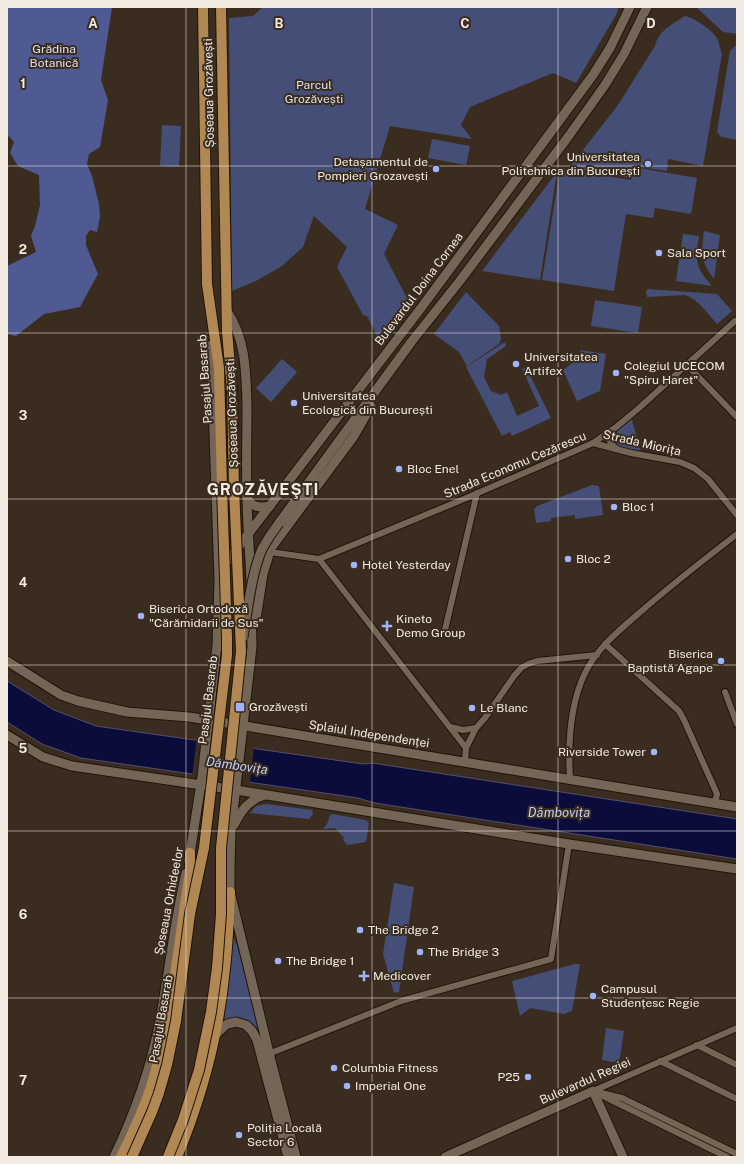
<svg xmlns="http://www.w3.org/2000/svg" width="744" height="1164" font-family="'Public Sans',sans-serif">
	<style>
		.green { fill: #454e77 }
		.forest { fill: #4e5a91 }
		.water { fill: #0b0c3c; stroke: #514f6e }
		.pier { fill: #3a2d1f }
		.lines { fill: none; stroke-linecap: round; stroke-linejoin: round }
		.street-casing { stroke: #201508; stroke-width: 8 }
		.secondary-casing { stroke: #201508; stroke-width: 11 }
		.primary-casing { stroke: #201508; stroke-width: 12 }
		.street { stroke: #746656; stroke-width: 6 }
		.secondary { stroke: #746656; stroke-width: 9 }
		.primary { stroke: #b18754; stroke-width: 10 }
		.secondary-bridge-casing { stroke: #201508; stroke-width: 11; stroke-linecap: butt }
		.primary-bridge-casing { stroke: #201508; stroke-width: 12; stroke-linecap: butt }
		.secondary-bridge { stroke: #746656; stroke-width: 9 }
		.primary-bridge { stroke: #b18754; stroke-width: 10 }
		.grid { fill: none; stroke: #f3eae1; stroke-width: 1; stroke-opacity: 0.55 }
		.poi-dot { fill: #a1b3fd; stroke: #3a2d1f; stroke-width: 1.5 }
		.labels { text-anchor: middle; stroke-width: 4; stroke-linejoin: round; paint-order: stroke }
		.park-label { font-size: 12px; fill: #dbe0f1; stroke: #3a2d1f }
		.street-label { font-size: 12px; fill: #f3eae1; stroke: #3a2d1f }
		.poi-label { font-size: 12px; fill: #f3eae1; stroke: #3a2d1f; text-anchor: start }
		.water-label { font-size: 13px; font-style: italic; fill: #bfccfe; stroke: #3a2d1f }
		.district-label { font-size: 16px; font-weight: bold; letter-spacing: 1px; fill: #f3eae1; stroke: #3a2d1f }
		.grid-label { font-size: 13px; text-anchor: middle; font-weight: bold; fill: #f3eae1; stroke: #3a2d1f; stroke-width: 4; stroke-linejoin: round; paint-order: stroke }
	</style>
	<rect width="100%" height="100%" fill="#3a2d1f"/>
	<g class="green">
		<path d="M 263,7 L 619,7 L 616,15 L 576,83 L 553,73 L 470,107 L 461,125 L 472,139 L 390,126 L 365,209 L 398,225 L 384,254 L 410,304 L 380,342 L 367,316 L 363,315 L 337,267 L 347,247 L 314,216 L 303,247 L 282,266 L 256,281 L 232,291 L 229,18 L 253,16 Z"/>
		<path d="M 696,7 L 737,7 L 737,34 L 723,32 Z"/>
		<path d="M 685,16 C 695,18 712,30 717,38 C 719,43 720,49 722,54 L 703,166 L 668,159 L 667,171 L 632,166 L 630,178 L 569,168 L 618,105 L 655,46 C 658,31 674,23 685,16 Z"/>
		<path d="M 737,44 L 737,140 L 721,137 L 717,132 L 729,56 L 730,51 Z"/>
		<path d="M 162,125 L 181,126 L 179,167 L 160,166 Z"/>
		<path d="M 432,139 L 470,146 L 466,165 L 428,158 Z"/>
		<path d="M 633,167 L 697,178 L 691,214 L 655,208 L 653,218 L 626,214 L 614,291 L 542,280 L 560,169 L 631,180 Z"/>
		<path d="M 557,172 L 540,280 L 482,271 Z"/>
		<path d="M 704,231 L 720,235 L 714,279 C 700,261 701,253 704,231 Z"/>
		<path d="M 683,234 L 699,236 C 695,261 695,267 712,286 L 676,281 Z"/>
		<path d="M 648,289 L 717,294 L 732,311 L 717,324 C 708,314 698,299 685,295 L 647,297 L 646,291 Z"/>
		<path d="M 466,292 L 499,326 L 501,339 L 499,344 L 467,366 L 459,352 L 434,334 Z"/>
		<path d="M 595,300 L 642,307 L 638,333 L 591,326 Z"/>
		<path d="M 505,342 L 506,346 L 487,359 L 484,377 L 491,391 L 501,395 L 507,392 L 517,416 L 539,406 L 522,369 L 526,367 L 551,418 L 512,436 L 510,432 L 502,436 L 466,367 Z"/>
		<path d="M 580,350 L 606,354 L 600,391 L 577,401 L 563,370 L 579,358 Z"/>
		<path d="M 282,359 L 297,372 L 271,402 L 256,388 Z"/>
		<path d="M 631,417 L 641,452 L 619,447 L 612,443 L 612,434 Z"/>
		<path d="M 592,485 L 599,486 L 603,515 L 575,519 L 575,515 L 551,518 L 551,521 L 536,523 L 534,509 L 537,506 Z"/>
		<path d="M 266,804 L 312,810 L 313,814 L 309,819 L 250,813 L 256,806 Z"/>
		<path d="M 332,814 L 366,820 L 369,823 L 366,842 L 347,845 L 343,840 L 344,838 L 335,828 L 323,829 L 327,824 L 330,815 Z"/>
		<path d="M 394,883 L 414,887 L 399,992 L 394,993 L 383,954 Z"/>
		<path d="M 233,939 L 234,939 L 237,945 L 259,1028 L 258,1030 L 255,1029 C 248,1017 236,1017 224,1021 Z"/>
		<path d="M 575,964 L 580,964 L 572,1011 L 564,1014 L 530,1008 L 520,1016 L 512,981 Z"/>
		<path d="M 606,1028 L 624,1031 L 619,1063 L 602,1060 Z"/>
	</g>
	<path class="forest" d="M 7,7 L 112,7 L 101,80 L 108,100 L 100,147 L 89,154 L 87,164 L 92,176 L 99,204 L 100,217 L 97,232 L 90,230 L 86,236 L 86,245 L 98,274 L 80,307 L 44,314 L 16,336 L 7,334 L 7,266 L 36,252 L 31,236 L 35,226 L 40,205 L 39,175 L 18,166 L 10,153 L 14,142 L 7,134 Z"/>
	<path class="water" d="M 7,681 L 54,710 L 96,726 L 363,764 L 372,763 L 737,819 L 737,859 L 375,803 L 358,798 L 338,795 L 81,758 L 42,744 L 7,722 Z"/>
	<path class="pier" d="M 197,738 L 254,747 L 250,783 L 192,776 Z"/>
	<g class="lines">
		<g class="street-casing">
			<g id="street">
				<path d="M 687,365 L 737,417"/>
				<path d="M 613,431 C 608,437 608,443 616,448"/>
				<path d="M 593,443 L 631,453 L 680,462 L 694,468 L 708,479 L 737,515"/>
				<path d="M 270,552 L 319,559 L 464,499 L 593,443 L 615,428 L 639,408 L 735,321"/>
				<path d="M 319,559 L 466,748 L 465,761"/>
				<path d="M 445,630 L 477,493"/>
				<path d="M 605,644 L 679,711 L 684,720 L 717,794 L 715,803"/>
				<path d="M 725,692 L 737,724"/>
				<path d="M 450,727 L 463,730 L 476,728"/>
				<path d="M 466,748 L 476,728 L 485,718 L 514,676 L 521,668 L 528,664 L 537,661 L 597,655"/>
				<path d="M 570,779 C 568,746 570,706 584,675 C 597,647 622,628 645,608 C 675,582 706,558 737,534"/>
				<path d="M 697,1045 L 737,1065"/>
				<path d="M 266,1055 L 401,1001 L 551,959 L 569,844"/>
				<path d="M 660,1061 L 737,1099"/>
				<path d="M 593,1091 L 622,1098 L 737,1154"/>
				<path d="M 593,1091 L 737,1028"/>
				<path d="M 603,1096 L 727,1157"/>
			</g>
		</g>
		<g class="secondary-casing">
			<g id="secondary">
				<path d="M 227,311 C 246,339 246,373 247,405 C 247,435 246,465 247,494 C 247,524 250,553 251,583"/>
				<path d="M 247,497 C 252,508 260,508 270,506"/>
				<path d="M 279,523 L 412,341 L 459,282 L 568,137 L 605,85 L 624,54 L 647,7"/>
				<path d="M 223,567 L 421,308 L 593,75 L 610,48 L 630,7"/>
				<path d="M 251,604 L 252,647 L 231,830 L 230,868 L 230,892 L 271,1061 L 296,1157"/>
				<path d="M 256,619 L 263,574 L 271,548 L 354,436 L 371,406"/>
				<path d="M 7,661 L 61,695 L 78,701 L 127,712 L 189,717 L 227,723 L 737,807"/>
				<path d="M 7,735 L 43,757 L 72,766 L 236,790 L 569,844 L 737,869"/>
				<path d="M 234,825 C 241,811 248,800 265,795"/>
				<path d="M 189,860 L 202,777 L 217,645 L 219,580 L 211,345"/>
				<path d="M 215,1035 L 227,1024 L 236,1022 L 246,1025 L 252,1031 L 257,1040 L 263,1063 L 288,1157"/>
				<path d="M 114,1157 C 134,1115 150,1071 159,1025 C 169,975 174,923 186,873"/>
				<path d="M 445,1157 L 593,1091 L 623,1157"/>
			</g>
		</g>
		<g class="primary-casing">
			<g id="primary">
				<path d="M 203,7 L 207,284 L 219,368 L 222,488"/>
				<path d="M 221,7 L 227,331 L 232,390 L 234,488"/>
				<path d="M 121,1157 C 132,1135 142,1113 150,1090 C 172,1020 178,945 190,872 L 190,853"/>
				<path d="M 177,1157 C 202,1097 219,1033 225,968 C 228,943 229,917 230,892"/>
			</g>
		</g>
		<use href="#street" class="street"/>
		<use href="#secondary" class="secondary"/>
		<use href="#primary" class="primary"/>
		<g class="secondary-bridge-casing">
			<path id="secondary-bridge" d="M 243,637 C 248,609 251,575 262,549 C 267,540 273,531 279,523"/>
		</g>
		<g class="primary-bridge-casing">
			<g id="primary-bridge">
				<path d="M 132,1157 L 152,1112 L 159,1093 L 167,1065 L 176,1021 L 190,914 L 204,848 L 227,655 L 227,638 L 222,488"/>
				<path d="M 168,1157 L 183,1120 L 199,1070 L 211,1012 L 217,968 L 221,914 L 221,848 L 241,651 L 234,488"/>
			</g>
		</g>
		<use href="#secondary-bridge" class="secondary-bridge"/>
		<use href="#primary-bridge" class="primary-bridge"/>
	</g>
	<path class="grid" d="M 186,7 L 186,1157M 372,7 L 372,1157M 558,7 L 558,1157M 7,166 L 737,166M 7,333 L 737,333M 7,499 L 737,499M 7,665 L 737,665M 7,831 L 737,831M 7,998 L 737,998"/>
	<g class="poi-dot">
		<circle cx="648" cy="164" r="4"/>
		<circle cx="436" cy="169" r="4"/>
		<circle cx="659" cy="253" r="4"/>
		<circle cx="516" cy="364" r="4"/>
		<circle cx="616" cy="373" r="4"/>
		<circle cx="294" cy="403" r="4"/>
		<circle cx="399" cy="469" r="4"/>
		<circle cx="614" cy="507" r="4"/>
		<circle cx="568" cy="559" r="4"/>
		<circle cx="354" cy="565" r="4"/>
		<circle cx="141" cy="616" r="4"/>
		<path d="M385 620h4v4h4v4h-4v4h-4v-4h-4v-4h4z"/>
		<circle cx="721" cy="661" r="4"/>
		<rect x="235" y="702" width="10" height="10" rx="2"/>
		<circle cx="472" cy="708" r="4"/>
		<circle cx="654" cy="752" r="4"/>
		<circle cx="360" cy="930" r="4"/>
		<circle cx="420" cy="952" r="4"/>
		<circle cx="278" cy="961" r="4"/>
		<path d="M362 970h4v4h4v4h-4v4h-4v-4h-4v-4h4z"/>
		<circle cx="593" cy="996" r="4"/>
		<circle cx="334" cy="1068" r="4"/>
		<circle cx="528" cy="1077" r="4"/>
		<circle cx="347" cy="1086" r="4"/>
		<circle cx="239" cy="1135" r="4"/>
	</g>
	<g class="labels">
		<g class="park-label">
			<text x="54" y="53">Grădina<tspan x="54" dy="14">Botanică</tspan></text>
			<text x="314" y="89">Parcul<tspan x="314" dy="14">Grozăvești</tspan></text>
		</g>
		<g class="street-label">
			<text transform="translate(209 93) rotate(-91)" y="4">Șoseaua Grozăvești</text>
			<text transform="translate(419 289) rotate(-53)" y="4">Bulevardul Doina Cornea</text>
			<text transform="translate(205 379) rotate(-94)" y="4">Pasajul Basarab</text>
			<text transform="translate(232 413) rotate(-92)" y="4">Șoseaua Grozăvești</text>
			<text transform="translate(642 443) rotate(13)" y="4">Strada Miorița</text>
			<text transform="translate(515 465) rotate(-23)" y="4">Strada Economu Cezărescu</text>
			<text transform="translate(208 700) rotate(-83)" y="4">Pasajul Basarab</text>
			<text transform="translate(369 734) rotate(9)" y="4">Splaiul Independenței</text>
			<text transform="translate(169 901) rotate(-79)" y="4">Șoseaua Orhideelor</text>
			<text transform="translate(161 1019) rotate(-80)" y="4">Pasajul Basarab</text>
			<text transform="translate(585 1081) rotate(-24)" y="4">Bulevardul Regiei</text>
		</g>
		<g class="poi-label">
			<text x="640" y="161" text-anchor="end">Universitatea<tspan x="640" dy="14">Politehnica din București</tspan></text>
			<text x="428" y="166" text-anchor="end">Detașamentul de<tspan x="428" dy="14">Pompieri Grozavești</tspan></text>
			<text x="667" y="257">Sala Sport</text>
			<text x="524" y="361">Universitatea<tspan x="524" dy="14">Artifex</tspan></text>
			<text x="624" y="370">Colegiul UCECOM<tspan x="624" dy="14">"Spiru Haret"</tspan></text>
			<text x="302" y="400">Universitatea<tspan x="302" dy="14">Ecologică din București</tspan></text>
			<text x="407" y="473">Bloc Enel</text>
			<text x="622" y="511">Bloc 1</text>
			<text x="576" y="563">Bloc 2</text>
			<text x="362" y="569">Hotel Yesterday</text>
			<text x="149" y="613">Biserica Ortodoxă<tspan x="149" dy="14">"Cărămidarii de Sus"</tspan></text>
			<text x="396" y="623">Kineto<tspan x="396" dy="14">Demo Group</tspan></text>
			<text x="713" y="658" text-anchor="end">Biserica<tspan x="713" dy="14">Baptistă Agape</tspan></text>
			<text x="249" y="711">Grozăvești</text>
			<text x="480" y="712">Le Blanc</text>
			<text x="646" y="756" text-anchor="end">Riverside Tower</text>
			<text x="368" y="934">The Bridge 2</text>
			<text x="428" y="956">The Bridge 3</text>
			<text x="286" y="965">The Bridge 1</text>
			<text x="373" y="980">Medicover</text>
			<text x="601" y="993">Campusul<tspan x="601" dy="14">Studențesc Regie</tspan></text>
			<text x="342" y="1072">Columbia Fitness</text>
			<text x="520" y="1081" text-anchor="end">P25</text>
			<text x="355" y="1090">Imperial One</text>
			<text x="247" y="1132">Poliția Locală<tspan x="247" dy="14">Sector 6</tspan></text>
		</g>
		<g class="water-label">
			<text transform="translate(237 765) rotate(8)" y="5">Dâmbovița</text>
			<text x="559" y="817">Dâmbovița</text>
		</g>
		<g class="district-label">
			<text x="263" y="495">GROZĂVEŞTI</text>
		</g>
	</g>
	<g class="grid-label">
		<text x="93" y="28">A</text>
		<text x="279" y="28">B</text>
		<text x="465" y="28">C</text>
		<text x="651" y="28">D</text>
		<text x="23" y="88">1</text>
		<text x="23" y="254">2</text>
		<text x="23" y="420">3</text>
		<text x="23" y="587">4</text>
		<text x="23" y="753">5</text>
		<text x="23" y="919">6</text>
		<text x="23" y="1085">7</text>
	</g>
	<rect width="744" height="1164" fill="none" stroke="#f3eae1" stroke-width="16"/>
</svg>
